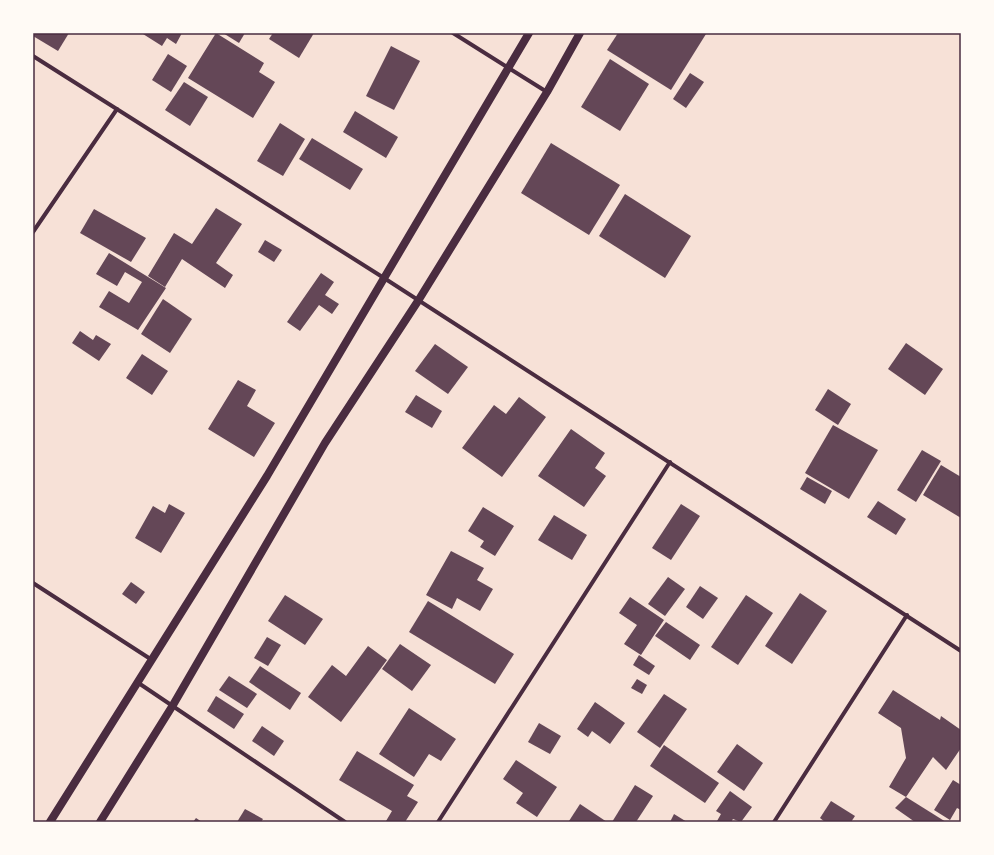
<svg xmlns="http://www.w3.org/2000/svg" width="994" height="855" font-family="'Crimson Pro',serif">
	<style>
		.building { fill: #644757 }
		.lines { fill: none; stroke-linecap: round; stroke-linejoin: round }
		.minor { stroke: #4a2c40; stroke-width: 4 }
		.secondary { stroke: #4a2c40; stroke-width: 8 }
		.neatline { fill: none; stroke: #4a2c40; stroke-width: 1.5 }
	</style>
	<rect width="100%" height="100%" fill="#f7e1d7"/>
	<g class="building">
		<path d="M 33,33 L 69,33 L 58,51 L 33,36 Z"/>
		<path d="M 144,33 L 182,33 L 176,44 L 167,38 L 162,46 L 143,34 Z"/>
		<path d="M 216,33 L 264,63 L 259,72 L 275,82 L 253,118 L 188,78 Z"/>
		<path d="M 223,33 L 245,33 L 239,43 Z"/>
		<path d="M 273,33 L 314,33 L 299,58 L 269,39 Z"/>
		<path d="M 618,33 L 705,33 L 706,34 L 671,90 L 607,50 Z"/>
		<path d="M 391,46 L 420,61 L 394,110 L 366,96 Z"/>
		<path d="M 168,54 L 187,66 L 171,92 L 152,80 Z"/>
		<path d="M 610,59 L 649,84 L 620,131 L 581,107 Z"/>
		<path d="M 690,73 L 704,82 L 686,108 L 673,99 Z"/>
		<path d="M 184,82 L 208,97 L 190,126 L 165,110 Z"/>
		<path d="M 355,111 L 398,137 L 386,158 L 343,132 Z"/>
		<path d="M 280,123 L 305,139 L 283,176 L 257,161 Z"/>
		<path d="M 312,138 L 363,169 L 350,190 L 299,159 Z"/>
		<path d="M 551,143 L 620,185 L 589,235 L 521,193 Z"/>
		<path d="M 625,194 L 691,236 L 665,278 L 599,236 Z"/>
		<path d="M 216,208 L 242,224 L 216,263 L 233,275 L 225,288 L 182,259 L 165,287 L 148,276 L 174,233 L 192,244 Z"/>
		<path d="M 94,209 L 146,238 L 131,262 L 80,233 Z"/>
		<path d="M 265,240 L 282,250 L 274,262 L 258,252 Z"/>
		<path d="M 109,253 L 166,288 L 138,330 L 99,307 L 109,291 L 129,303 L 142,282 L 125,272 L 117,286 L 96,274 Z"/>
		<path d="M 321,273 L 334,282 L 325,295 L 339,304 L 332,314 L 319,305 L 300,331 L 287,322 Z"/>
		<path d="M 163,299 L 192,319 L 170,353 L 141,334 Z"/>
		<path d="M 80,331 L 93,340 L 96,335 L 111,344 L 99,361 L 72,343 Z"/>
		<path d="M 906,343 L 943,369 L 925,395 L 888,369 Z"/>
		<path d="M 435,344 L 468,367 L 448,394 L 415,371 Z"/>
		<path d="M 142,354 L 168,371 L 152,395 L 126,378 Z"/>
		<path d="M 238,380 L 256,390 L 247,406 L 275,423 L 254,457 L 208,429 Z"/>
		<path d="M 828,389 L 851,404 L 838,425 L 815,410 Z"/>
		<path d="M 416,395 L 442,411 L 432,428 L 405,412 Z"/>
		<path d="M 519,397 L 546,417 L 502,477 L 462,448 L 494,405 L 506,414 Z"/>
		<path d="M 833,425 L 878,450 L 849,499 L 805,473 Z"/>
		<path d="M 571,429 L 605,453 L 595,468 L 606,476 L 584,507 L 538,476 Z"/>
		<path d="M 922,450 L 941,461 L 916,502 L 897,490 Z"/>
		<path d="M 941,465 L 961,477 L 961,518 L 923,495 Z"/>
		<path d="M 807,477 L 832,491 L 825,504 L 800,489 Z"/>
		<path d="M 878,501 L 906,519 L 896,535 L 867,517 Z"/>
		<path d="M 169,504 L 185,513 L 161,553 L 135,538 L 153,506 L 165,513 Z"/>
		<path d="M 681,504 L 700,516 L 671,560 L 652,548 Z"/>
		<path d="M 483,507 L 514,526 L 495,556 L 480,547 L 484,541 L 468,531 Z"/>
		<path d="M 554,515 L 587,535 L 572,560 L 538,540 Z"/>
		<path d="M 451,551 L 484,568 L 477,580 L 493,589 L 480,611 L 457,598 L 452,609 L 426,595 Z"/>
		<path d="M 668,577 L 685,589 L 665,616 L 648,604 Z"/>
		<path d="M 131,582 L 145,592 L 136,604 L 122,594 Z"/>
		<path d="M 700,586 L 718,598 L 703,619 L 686,607 Z"/>
		<path d="M 800,593 L 827,611 L 792,664 L 765,646 Z"/>
		<path d="M 285,595 L 323,619 L 305,645 L 268,621 Z"/>
		<path d="M 746,595 L 773,613 L 738,665 L 711,647 Z"/>
		<path d="M 630,597 L 664,620 L 641,655 L 624,644 L 637,625 L 619,613 Z"/>
		<path d="M 428,601 L 514,654 L 495,684 L 409,632 Z"/>
		<path d="M 666,622 L 700,645 L 690,660 L 655,636 Z"/>
		<path d="M 267,637 L 281,645 L 268,666 L 254,658 Z"/>
		<path d="M 400,644 L 431,665 L 412,691 L 382,669 Z"/>
		<path d="M 368,646 L 387,660 L 341,722 L 308,697 L 332,665 L 346,676 Z"/>
		<path d="M 639,655 L 655,666 L 649,675 L 633,665 Z"/>
		<path d="M 260,666 L 301,693 L 290,710 L 249,682 Z"/>
		<path d="M 229,676 L 257,694 L 247,708 L 219,690 Z"/>
		<path d="M 637,679 L 647,685 L 642,694 L 631,688 Z"/>
		<path d="M 893,690 L 940,720 L 941,716 L 961,730 L 961,748 L 946,770 L 933,757 L 906,797 L 889,787 L 906,758 L 901,728 L 878,713 Z"/>
		<path d="M 664,694 L 687,709 L 660,748 L 637,732 Z"/>
		<path d="M 216,696 L 244,714 L 234,729 L 207,711 Z"/>
		<path d="M 595,702 L 625,723 L 610,744 L 592,731 L 588,737 L 577,729 Z"/>
		<path d="M 409,708 L 456,739 L 441,761 L 429,754 L 414,777 L 379,754 Z"/>
		<path d="M 539,723 L 561,736 L 550,754 L 528,742 Z"/>
		<path d="M 262,726 L 284,741 L 274,756 L 252,741 Z"/>
		<path d="M 737,744 L 763,763 L 744,791 L 717,772 Z"/>
		<path d="M 664,745 L 719,783 L 705,803 L 650,766 Z"/>
		<path d="M 357,751 L 414,785 L 407,796 L 418,802 L 405,822 L 386,821 L 392,811 L 339,780 Z"/>
		<path d="M 516,760 L 557,787 L 537,817 L 516,803 L 523,793 L 503,779 Z"/>
		<path d="M 953,780 L 961,785 L 961,810 L 957,808 L 950,820 L 934,810 Z"/>
		<path d="M 635,785 L 653,796 L 636,822 L 612,822 Z"/>
		<path d="M 730,791 L 752,807 L 741,822 L 733,819 L 731,822 L 719,822 L 717,821 L 721,814 L 716,811 Z"/>
		<path d="M 906,797 L 946,822 L 915,822 L 895,808 Z"/>
		<path d="M 831,801 L 855,816 L 851,822 L 825,822 L 820,818 Z"/>
		<path d="M 580,804 L 607,822 L 569,821 Z"/>
		<path d="M 245,809 L 263,819 L 261,822 L 237,822 Z"/>
		<path d="M 674,814 L 687,822 L 670,822 Z"/>
		<path d="M 196,818 L 202,822 L 193,822 Z"/>
	</g>
	<g class="lines">
		<g class="minor">
			<path d="M 453,33 L 547,92"/>
			<path d="M 33,56 L 384,278 L 961,651"/>
			<path d="M 33,232 L 117,109"/>
			<path d="M 33,583 L 152,660"/>
			<path d="M 137,682 L 345,822"/>
			<path d="M 438,822 L 670,462"/>
			<path d="M 774,822 L 907,615"/>
		</g>
		<g class="secondary">
			<path d="M 50,822 L 267,476 L 529,33"/>
			<path d="M 100,822 L 173,705 L 325,443 L 418,301 L 547,92 L 580,33"/>
		</g>
	</g>
	<rect width="994" height="855" fill="none" stroke="#fffaf5" stroke-width="68"/>
	<rect x="34" y="34" width="926" height="787" class="neatline"/>
</svg>
